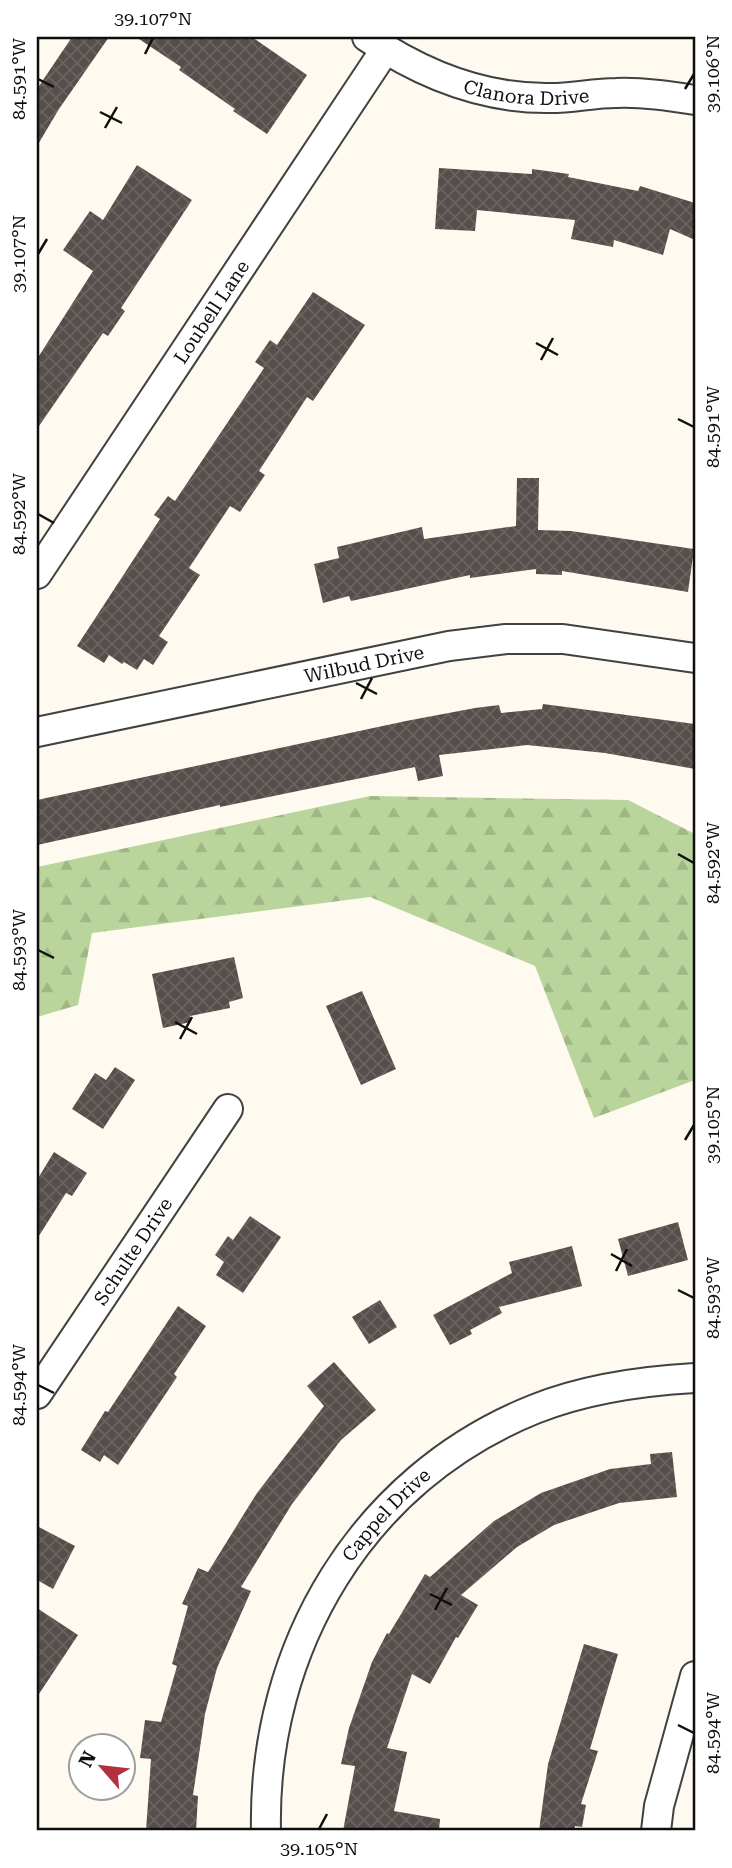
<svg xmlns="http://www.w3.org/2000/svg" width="732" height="1868" font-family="'Roboto Serif',serif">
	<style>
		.forest { fill: url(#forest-firs) }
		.building { fill: url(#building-cross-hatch) }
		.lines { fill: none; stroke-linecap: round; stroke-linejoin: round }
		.street-casing { stroke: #414141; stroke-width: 32 }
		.street { stroke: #fff; stroke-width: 28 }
		.ticks { fill: none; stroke: #0e0e0e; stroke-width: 2.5 }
		.labels { text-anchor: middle; stroke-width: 7; stroke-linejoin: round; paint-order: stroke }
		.street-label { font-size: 19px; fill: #0e0e0e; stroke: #fff }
		.neatline { fill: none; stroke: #0e0e0e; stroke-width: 2.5 }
		.ticks-label { font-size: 18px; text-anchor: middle; fill: #0e0e0e }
	</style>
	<defs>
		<pattern id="forest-firs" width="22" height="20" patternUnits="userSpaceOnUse" patternTransform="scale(1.75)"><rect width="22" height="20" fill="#bad59c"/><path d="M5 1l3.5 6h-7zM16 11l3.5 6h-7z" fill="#9fb685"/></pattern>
		<pattern id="building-cross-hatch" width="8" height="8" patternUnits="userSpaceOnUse" patternTransform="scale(1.75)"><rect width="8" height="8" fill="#554e4b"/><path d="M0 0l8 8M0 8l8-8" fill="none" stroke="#696361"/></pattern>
	</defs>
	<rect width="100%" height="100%" fill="#fefaef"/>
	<path class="forest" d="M 370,796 L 628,800 L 695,834 L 695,1080 L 594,1118 L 535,966 L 370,897 L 92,933 L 78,1005 L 37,1017 L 37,867 Z"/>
	<g class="building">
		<path d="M 72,37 L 109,37 L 59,109 L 37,146 L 37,89 Z"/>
		<path d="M 136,37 L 252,37 L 307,75 L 267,134 L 233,111 L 235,109 L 179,70 L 181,67 Z"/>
		<path d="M 137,165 L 192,200 L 121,308 L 125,311 L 108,336 L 103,333 L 37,429 L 37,359 L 93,271 L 63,250 L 90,211 L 103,220 Z"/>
		<path d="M 439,168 L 532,174 L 532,169 L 569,174 L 568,177 L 638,191 L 640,186 L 695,203 L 695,240 L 670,229 L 663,255 L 614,240 L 613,247 L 571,239 L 575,220 L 477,210 L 475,231 L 435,229 Z"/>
		<path d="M 313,292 L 365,325 L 313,401 L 307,397 L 259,471 L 265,475 L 240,512 L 230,506 L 189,568 L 200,575 L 159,636 L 168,642 L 153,665 L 144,659 L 137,670 L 124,662 L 122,664 L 109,655 L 104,663 L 77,646 L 160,519 L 154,515 L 168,496 L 175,501 L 264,368 L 255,362 L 270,340 L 277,345 Z"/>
		<path d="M 517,478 L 539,478 L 538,530 L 571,531 L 694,549 L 688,592 L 562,571 L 562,575 L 536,574 L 536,569 L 470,578 L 470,575 L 351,601 L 349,596 L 323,603 L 314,564 L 339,558 L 337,547 L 422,527 L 424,539 L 516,526 Z"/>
		<path d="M 543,704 L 695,724 L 695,769 L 605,753 L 527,745 L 439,755 L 443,776 L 418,781 L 415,767 L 220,807 L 220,805 L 37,845 L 37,800 L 406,721 L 475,708 L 499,705 L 501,713 L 542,709 Z"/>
		<path d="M 234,957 L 243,998 L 229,1002 L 230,1008 L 190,1016 L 191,1022 L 163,1028 L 152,974 Z"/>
		<path d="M 362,991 L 396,1069 L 361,1085 L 326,1006 Z"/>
		<path d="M 115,1067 L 135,1080 L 103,1129 L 72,1109 L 95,1073 L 106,1080 Z"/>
		<path d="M 54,1152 L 87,1173 L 72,1196 L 66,1193 L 37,1239 L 37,1180 Z"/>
		<path d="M 250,1216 L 281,1237 L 243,1293 L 216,1275 L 224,1262 L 215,1255 L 228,1236 L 233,1240 Z"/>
		<path d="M 678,1222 L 688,1260 L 628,1276 L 618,1239 Z"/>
		<path d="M 572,1246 L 582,1286 L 499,1307 L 502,1313 L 470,1330 L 472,1334 L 450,1345 L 433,1315 L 512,1273 L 509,1262 Z"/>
		<path d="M 380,1300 L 397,1327 L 369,1344 L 352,1317 Z"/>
		<path d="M 178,1306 L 206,1326 L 174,1374 L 177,1377 L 118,1465 L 104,1455 L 100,1462 L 81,1450 L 105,1411 L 108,1412 Z"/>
		<path d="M 334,1362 L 376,1410 L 341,1440 L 292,1504 L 241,1587 L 251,1591 L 217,1668 L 205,1714 L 193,1795 L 198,1796 L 196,1831 L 146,1831 L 151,1759 L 140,1758 L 145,1720 L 161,1722 L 177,1666 L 172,1664 L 188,1606 L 182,1604 L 198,1568 L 208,1572 L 257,1493 L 324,1406 L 307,1386 Z"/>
		<path d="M 672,1452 L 677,1497 L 619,1503 L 554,1525 L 517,1547 L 461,1595 L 478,1605 L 458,1638 L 456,1637 L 430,1684 L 412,1674 L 387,1748 L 407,1752 L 394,1811 L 440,1819 L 439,1831 L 343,1831 L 355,1766 L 341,1764 L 349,1728 L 372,1662 L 387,1633 L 389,1634 L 425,1574 L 430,1577 L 494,1521 L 541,1493 L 610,1469 L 651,1464 L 650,1454 Z"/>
		<path d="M 37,1526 L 75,1546 L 53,1589 L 37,1580 Z"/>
		<path d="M 37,1608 L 78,1635 L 37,1697 Z"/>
		<path d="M 584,1644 L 618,1654 L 590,1749 L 598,1751 L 581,1804 L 586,1805 L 582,1827 L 575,1826 L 574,1831 L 539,1831 L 548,1764 Z"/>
	</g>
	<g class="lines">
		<g class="street-casing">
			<g id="street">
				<path id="s1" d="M 367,37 C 420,73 481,98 546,98 C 569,99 592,93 616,93 C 643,92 669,96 695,100"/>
				<path id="s2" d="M 37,574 L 385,50"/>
				<path id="s3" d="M 37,732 L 449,646 L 506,639 L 563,639 L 695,658"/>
				<path id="s4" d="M 37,1394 L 228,1109"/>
				<path id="s5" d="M 266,1831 C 262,1648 362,1478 535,1409 C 585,1389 641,1381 695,1378"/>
				<path d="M 656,1831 L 659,1806 L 695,1676"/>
			</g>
		</g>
		<use href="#street" class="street"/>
	</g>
	<path class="ticks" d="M 145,54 L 153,38M 38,79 L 54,87M 685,89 L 694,74M 100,112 L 122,123M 105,128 L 117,107M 38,254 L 47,239M 536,343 L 558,355M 541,360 L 553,338M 678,419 L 694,427M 38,514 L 54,523M 356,683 L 377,694M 361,699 L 372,678M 678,854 L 694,863M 38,950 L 54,958M 175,1022 L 197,1034M 180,1039 L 192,1017M 685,1140 L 694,1125M 611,1254 L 632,1266M 616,1271 L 627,1249M 678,1290 L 694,1298M 38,1385 L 54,1393M 430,1594 L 452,1605M 435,1610 L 447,1588M 678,1725 L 694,1733M 319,1829 L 327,1814"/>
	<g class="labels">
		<g class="street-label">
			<text dy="7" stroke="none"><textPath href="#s1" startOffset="172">Clanora Drive</textPath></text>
			<text dy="7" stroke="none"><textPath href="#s2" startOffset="315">Loubell Lane</textPath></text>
			<text dy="7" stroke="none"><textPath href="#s3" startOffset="334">Wilbud Drive</textPath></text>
			<text dy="7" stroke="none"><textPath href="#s4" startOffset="172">Schulte Drive</textPath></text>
			<text dy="7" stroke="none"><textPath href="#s5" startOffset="348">Cappel Drive</textPath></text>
		</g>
	</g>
	<rect width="732" height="1868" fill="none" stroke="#ffffff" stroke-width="77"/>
	<g transform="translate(102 1767) rotate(298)"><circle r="33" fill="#ffffff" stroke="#9f9f9f" stroke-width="2"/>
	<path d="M0-5L12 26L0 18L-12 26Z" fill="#b3303f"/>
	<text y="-10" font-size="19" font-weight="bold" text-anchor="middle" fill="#0e0e0e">N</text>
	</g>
	<rect x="38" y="38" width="656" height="1791" class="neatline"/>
	<g class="ticks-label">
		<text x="153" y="25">39.107°N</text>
		<text transform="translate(713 74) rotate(-90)" y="6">39.106°N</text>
		<text transform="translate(19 79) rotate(-90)" y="6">84.591°W</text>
		<text transform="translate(19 254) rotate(-90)" y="6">39.107°N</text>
		<text transform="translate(713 427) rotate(-90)" y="6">84.591°W</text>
		<text transform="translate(19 514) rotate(-90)" y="6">84.592°W</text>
		<text transform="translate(713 863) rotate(-90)" y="6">84.592°W</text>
		<text transform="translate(19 950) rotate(-90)" y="6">84.593°W</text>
		<text transform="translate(713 1125) rotate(-90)" y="6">39.105°N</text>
		<text transform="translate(713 1298) rotate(-90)" y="6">84.593°W</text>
		<text transform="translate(19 1385) rotate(-90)" y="6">84.594°W</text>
		<text transform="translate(713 1733) rotate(-90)" y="6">84.594°W</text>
		<text x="319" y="1855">39.105°N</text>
	</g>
</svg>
